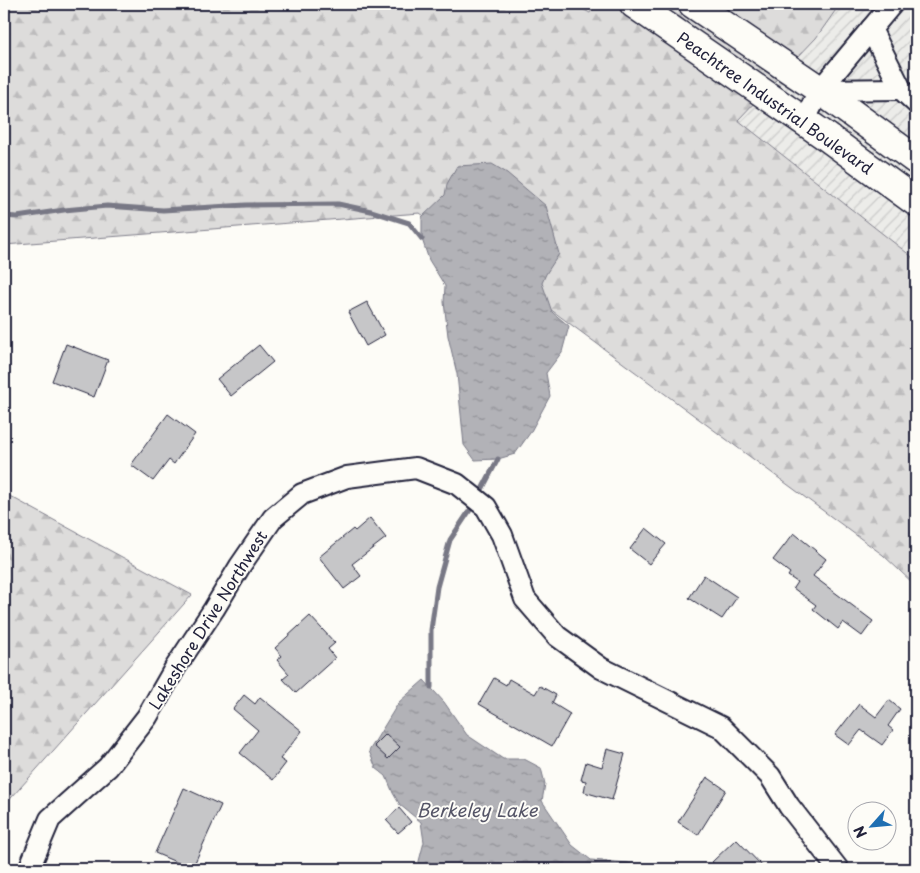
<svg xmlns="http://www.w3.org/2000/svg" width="920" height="873" font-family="'Playpen Sans',sans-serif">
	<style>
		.industrial { fill: url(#industrial-furrows) }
		.forest { fill: url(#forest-firs); stroke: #807f8b }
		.water { fill: url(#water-ripples); stroke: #787885 }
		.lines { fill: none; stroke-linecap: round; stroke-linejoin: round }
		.stream { stroke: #787885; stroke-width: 5 }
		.building { fill: #c6c6c8; stroke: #22223b }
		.minor-casing { stroke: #22223b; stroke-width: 24 }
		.highway-casing { stroke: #22223b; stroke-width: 31 }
		.minor { stroke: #fdfcf7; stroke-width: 20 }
		.highway { stroke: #fdfcf7; stroke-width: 28 }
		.labels { text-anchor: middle; stroke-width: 4; stroke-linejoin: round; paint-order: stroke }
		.street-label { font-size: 16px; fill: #22223b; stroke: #fdfcf7 }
		.water-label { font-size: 18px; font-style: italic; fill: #545466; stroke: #fdfcf7 }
	</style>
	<defs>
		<pattern id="industrial-furrows" width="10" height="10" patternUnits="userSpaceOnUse" patternTransform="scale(1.25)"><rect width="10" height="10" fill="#ecece9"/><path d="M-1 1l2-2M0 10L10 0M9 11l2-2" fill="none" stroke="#cacac9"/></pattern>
		<pattern id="forest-firs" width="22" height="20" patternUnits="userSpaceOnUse" patternTransform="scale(1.25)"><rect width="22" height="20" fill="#dddcdb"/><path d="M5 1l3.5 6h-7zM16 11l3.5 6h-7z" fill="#bdbcbd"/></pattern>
		<pattern id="water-ripples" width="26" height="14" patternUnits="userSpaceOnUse" patternTransform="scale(1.25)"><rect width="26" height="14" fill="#b2b2b7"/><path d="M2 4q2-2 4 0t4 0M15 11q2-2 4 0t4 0" fill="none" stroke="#909096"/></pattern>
	</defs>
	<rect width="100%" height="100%" fill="#fdfcf7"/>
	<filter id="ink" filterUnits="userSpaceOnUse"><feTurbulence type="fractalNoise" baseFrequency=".02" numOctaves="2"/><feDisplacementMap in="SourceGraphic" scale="10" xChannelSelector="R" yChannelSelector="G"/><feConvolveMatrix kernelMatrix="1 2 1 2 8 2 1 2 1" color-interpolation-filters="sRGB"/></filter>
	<g filter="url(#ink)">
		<path class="industrial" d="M 840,4 L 916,4 L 916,260 L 738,120 L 816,38 Z"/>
		<g class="forest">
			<path d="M 4,4 L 573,4 L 590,13 L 596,4 L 840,4 L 816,38 L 738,120 L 916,260 L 916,586 L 883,555 L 420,213 L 4,245 Z"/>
			<path d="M 4,493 L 192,595 L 4,806 Z"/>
		</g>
		<g class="water">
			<path d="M 492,164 L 507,173 L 546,206 L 559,254 L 546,274 L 542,283 L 552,312 L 569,326 L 562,352 L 546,373 L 550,396 L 530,433 L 515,454 L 498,459 L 475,460 L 464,445 L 457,374 L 448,336 L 444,302 L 445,286 L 429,260 L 422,239 L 422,217 L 445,195 L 447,184 L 457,166 Z"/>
			<path d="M 424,680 L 444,702 L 467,735 L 503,759 L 524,759 L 541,768 L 545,784 L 542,801 L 572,845 L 591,860 L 628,863 L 647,869 L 389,869 L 418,865 L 424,842 L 421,822 L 400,805 L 393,793 L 386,776 L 376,768 L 369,751 L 399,702 Z"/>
		</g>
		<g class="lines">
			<g class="stream">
				<path d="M 4,216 L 17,217 L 64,210 L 107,206 L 163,210 L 246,205 L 338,204 L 371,211 L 409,223 L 422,239"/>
				<path d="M 478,497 L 498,459"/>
				<path d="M 431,687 L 431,630 L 437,587 L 450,540 L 474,504"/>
			</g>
		</g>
		<g class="building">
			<path d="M 367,302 L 385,335 L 366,346 L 348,312 Z"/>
			<path d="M 66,344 L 108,360 L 94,397 L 52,381 Z"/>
			<path d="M 259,345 L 273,362 L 231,396 L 217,379 Z"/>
			<path d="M 168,414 L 195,434 L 174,464 L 169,460 L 153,481 L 131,465 Z"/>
			<path d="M 370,518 L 386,538 L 352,564 L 361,576 L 344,589 L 319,557 L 353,529 L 355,531 Z"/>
			<path d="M 646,528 L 666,544 L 649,564 L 630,549 Z"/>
			<path d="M 794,533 L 826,559 L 813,576 L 873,621 L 862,636 L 843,622 L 838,629 L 813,609 L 816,605 L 793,588 L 797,582 L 788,576 L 790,573 L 773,560 Z"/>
			<path d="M 704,575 L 737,597 L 722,619 L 689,598 Z"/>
			<path d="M 310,616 L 335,643 L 328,649 L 335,658 L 296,693 L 283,679 L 289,674 L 277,660 L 282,656 L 275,648 Z"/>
			<path d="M 494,678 L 506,685 L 509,679 L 535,694 L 540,686 L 556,695 L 552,703 L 570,714 L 552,746 L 479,704 Z"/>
			<path d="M 244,695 L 255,704 L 260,697 L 302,731 L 280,759 L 286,763 L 273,780 L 240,753 L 258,730 L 233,709 Z"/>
			<path d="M 889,700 L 900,709 L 888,726 L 893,730 L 882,745 L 861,730 L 849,745 L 835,735 L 859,704 L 876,717 Z"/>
			<path d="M 386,734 L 400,747 L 388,759 L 374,746 Z"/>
			<path d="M 607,749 L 625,754 L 612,800 L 584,792 L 586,781 L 581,780 L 586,762 L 602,767 Z"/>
			<path d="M 707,777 L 726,790 L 698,835 L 678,822 Z"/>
			<path d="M 184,788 L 221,805 L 192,869 L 155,853 Z"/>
			<path d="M 399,808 L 411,822 L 398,833 L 386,820 Z"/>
			<path d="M 736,839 L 765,869 L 719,869 L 712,862 Z"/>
		</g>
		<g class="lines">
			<g class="minor-casing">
				<g id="minor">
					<path d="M 871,29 L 901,89 L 916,103"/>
					<path d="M 820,90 L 901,89"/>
					<path d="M 804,121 L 820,90 L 892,4"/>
					<path d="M 32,869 L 31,864 L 50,819 L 108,767 L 147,717 L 175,668 L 214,609 L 240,566 L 273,518 L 302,494 L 347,477 L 416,468 L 457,484 L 486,507 L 502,535 L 525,599 L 557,636 L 601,668 L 721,727 L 770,776 L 789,806 L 838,869"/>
				</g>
			</g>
			<g class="highway-casing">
				<g id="highway">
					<path d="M 634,4 L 827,137 L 916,202"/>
					<path d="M 693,4 L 820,90 L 916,160"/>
				</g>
			</g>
			<use href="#minor" class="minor"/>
			<use href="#highway" class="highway"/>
		</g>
	</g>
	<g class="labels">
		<g class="street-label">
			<text transform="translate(775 103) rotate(35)" y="6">Peachtree Industrial Boulevard</text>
			<text transform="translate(208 620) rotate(-58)" y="6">Lakeshore Drive Northwest</text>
		</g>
		<g class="water-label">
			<text x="477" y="817">Berkeley Lake</text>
		</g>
	</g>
	<rect width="920" height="873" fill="none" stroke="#fdfcf7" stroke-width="20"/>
	<rect x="10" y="10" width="900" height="853" fill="none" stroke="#22223b" stroke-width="2" filter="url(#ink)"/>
	<g transform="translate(872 826) rotate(243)"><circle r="24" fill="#fdfcf7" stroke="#a5a5ac"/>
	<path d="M0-4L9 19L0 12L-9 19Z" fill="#1f6fb2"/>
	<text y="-8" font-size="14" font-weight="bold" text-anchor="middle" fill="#22223b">N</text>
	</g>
</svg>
